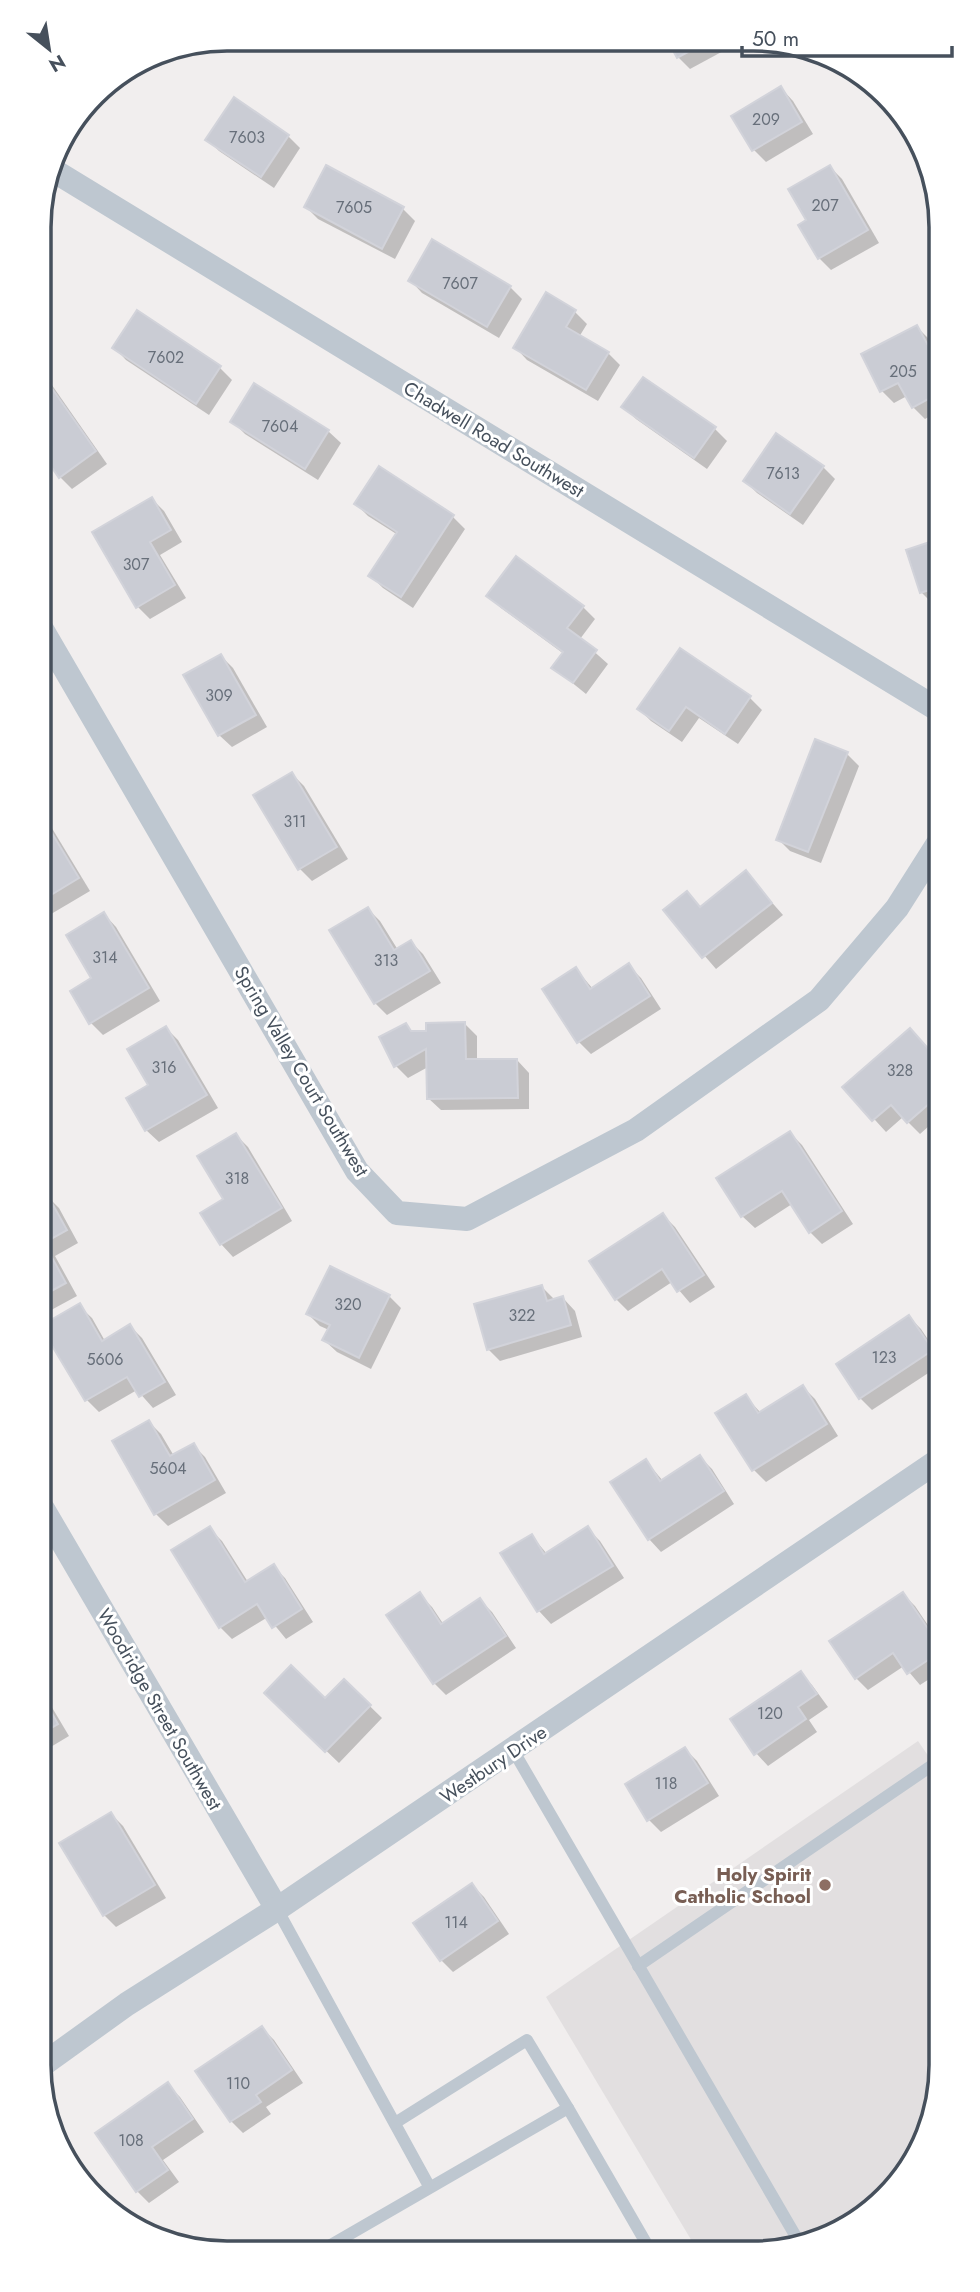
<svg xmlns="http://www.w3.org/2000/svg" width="980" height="2292" font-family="Jost,sans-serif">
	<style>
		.education { fill: #e2dfe0 }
		.shadow { fill: #0003 }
		.building { fill: #caccd4; stroke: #d2d3da; stroke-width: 2 }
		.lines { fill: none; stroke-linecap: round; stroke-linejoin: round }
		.service { stroke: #bec7d0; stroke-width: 12 }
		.minor { stroke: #bec7d0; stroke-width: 24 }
		.education-dot { fill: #8d6e63; stroke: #fff; stroke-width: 2.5 }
		.labels { text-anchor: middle; stroke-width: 6; stroke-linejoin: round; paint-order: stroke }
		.number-label { font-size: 16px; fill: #676f7a }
		.street-label { font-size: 19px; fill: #46505c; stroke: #fff }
		.education-label { font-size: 19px; font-weight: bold; fill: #785e54; stroke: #fff; text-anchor: end }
		.rim { fill: none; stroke: #46505c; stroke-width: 3.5 }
	</style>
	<rect width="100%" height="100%" fill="#f1eeee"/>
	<path class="education" d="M 918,1741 L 940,1773 L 941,2077 L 902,2180 L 858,2222 L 802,2247 L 696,2248 L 546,1997 Z"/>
	<g class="shadow">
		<path d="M 670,41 L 740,42 L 690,69 L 678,57 Z"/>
		<path d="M 781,88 L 793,101 L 813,134 L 766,162 L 754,150 L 734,116 Z"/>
		<path d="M 288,136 L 300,148 L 274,188 L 219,151 L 207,139 Z"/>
		<path d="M 830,167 L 842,179 L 879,243 L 831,270 L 819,258 L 808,221 Z"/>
		<path d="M 327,168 L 403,209 L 415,221 L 395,259 L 318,219 L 306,207 Z"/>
		<path d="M 39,265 L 45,279 L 39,282 Z"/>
		<path d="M 410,280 L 510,287 L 522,299 L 499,338 L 422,293 Z"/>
		<path d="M 575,312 L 587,324 L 579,337 L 608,353 L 620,365 L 598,401 L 527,360 L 515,347 Z"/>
		<path d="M 137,313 L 220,368 L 232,380 L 209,415 L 126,360 L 114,347 Z"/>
		<path d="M 917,327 L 929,339 L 936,352 L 936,413 L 925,419 L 913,407 L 907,396 L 894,403 L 882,391 Z"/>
		<path d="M 39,370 L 47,378 L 107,464 L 72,489 L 60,477 L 40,447 Z"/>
		<path d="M 255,386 L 328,431 L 341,443 L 318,480 L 245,434 L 233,422 Z"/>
		<path d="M 624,407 L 715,429 L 727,441 L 707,469 L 636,419 Z"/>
		<path d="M 823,467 L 835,479 L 803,525 L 757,493 L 745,481 Z"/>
		<path d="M 379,468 L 453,517 L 465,529 L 413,608 L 383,588 L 371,576 L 398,535 L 368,516 L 356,504 Z"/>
		<path d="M 152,499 L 164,511 L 182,542 L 160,555 L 186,598 L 150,619 L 138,607 Z"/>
		<path d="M 936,542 L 937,603 L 933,604 L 921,592 L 908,551 Z"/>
		<path d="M 489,596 L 583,607 L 595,619 L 580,639 L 608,664 L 586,694 L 554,668 L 564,654 L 501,608 Z"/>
		<path d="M 221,656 L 233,668 L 267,727 L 232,747 L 219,735 Z"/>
		<path d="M 750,698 L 762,710 L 738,744 L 699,718 L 682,742 L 651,721 L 639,709 Z"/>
		<path d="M 847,754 L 859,766 L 821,863 L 790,851 L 778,839 Z"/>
		<path d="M 292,774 L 304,786 L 348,859 L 312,881 L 300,869 Z"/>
		<path d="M 41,814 L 47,820 L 90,891 L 41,920 Z"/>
		<path d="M 746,873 L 783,915 L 716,969 L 666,911 L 687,894 L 701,909 Z"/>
		<path d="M 368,909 L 380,921 L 398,950 L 411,942 L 423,954 L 441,983 L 387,1015 L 375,1003 Z"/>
		<path d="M 104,914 L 116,927 L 160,1001 L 103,1035 L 91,1023 L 94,979 Z"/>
		<path d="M 629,966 L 641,978 L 661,1009 L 591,1054 L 579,1042 L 544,990 L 576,969 L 593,989 Z"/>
		<path d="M 465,1024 L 477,1036 L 477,1061 L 517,1060 L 529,1073 L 529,1109 L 441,1110 L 428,1098 L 428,1067 L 408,1078 L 396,1066 L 406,1025 L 413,1033 L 428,1032 Z"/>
		<path d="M 166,1028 L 178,1040 L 218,1108 L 159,1142 L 146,1130 L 128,1099 L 151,1086 Z"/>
		<path d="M 938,1050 L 938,1118 L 920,1134 L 903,1117 L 886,1132 L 845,1087 L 932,1055 Z"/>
		<path d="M 790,1133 L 802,1145 L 853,1224 L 822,1244 L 810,1232 L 792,1204 L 755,1228 L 742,1216 Z"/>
		<path d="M 236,1135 L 248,1147 L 292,1221 L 233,1257 L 221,1244 L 203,1214 L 226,1200 Z"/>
		<path d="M 47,1196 L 59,1208 L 78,1243 L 55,1256 L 77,1296 L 42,1315 L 42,1199 Z"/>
		<path d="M 663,1215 L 675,1227 L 715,1287 L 690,1303 L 672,1282 L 628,1311 L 616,1299 Z"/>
		<path d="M 542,1287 L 554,1299 L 563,1298 L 575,1311 L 582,1337 L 500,1361 L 488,1349 Z"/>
		<path d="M 389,1296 L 401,1308 L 371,1369 L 337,1352 L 324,1340 L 329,1330 L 320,1326 L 308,1314 Z"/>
		<path d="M 79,1306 L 92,1318 L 105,1341 L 130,1326 L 142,1338 L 176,1395 L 153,1408 L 137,1390 L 99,1412 L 87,1400 L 43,1327 Z"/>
		<path d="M 909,1317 L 921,1329 L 939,1356 L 939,1366 L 872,1410 L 860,1398 Z"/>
		<path d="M 803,1387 L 815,1399 L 838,1436 L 766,1482 L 754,1470 L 718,1413 L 745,1396 L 761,1413 Z"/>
		<path d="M 149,1422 L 161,1434 L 174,1456 L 193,1445 L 205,1457 L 226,1493 L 168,1526 L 156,1514 Z"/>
		<path d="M 700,1457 L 712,1469 L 734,1504 L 661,1552 L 649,1539 L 613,1483 L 646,1461 L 663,1481 Z"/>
		<path d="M 209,1528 L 222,1541 L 248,1582 L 273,1566 L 285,1578 L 313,1622 L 286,1639 L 268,1617 L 232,1639 L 220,1627 Z"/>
		<path d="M 588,1529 L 600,1541 L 624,1578 L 551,1624 L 539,1611 L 503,1554 L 532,1536 L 547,1554 Z"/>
		<path d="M 903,1594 L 915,1606 L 940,1643 L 940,1672 L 920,1685 L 904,1666 L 868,1690 L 856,1678 Z"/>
		<path d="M 420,1595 L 432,1607 L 444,1625 L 480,1600 L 492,1612 L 516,1648 L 446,1695 L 434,1683 Z"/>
		<path d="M 800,1673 L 812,1685 L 828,1707 L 809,1720 L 817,1732 L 768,1766 L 756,1753 Z"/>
		<path d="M 344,1681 L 382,1718 L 339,1763 L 266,1693 L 325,1701 Z"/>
		<path d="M 44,1694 L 69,1736 L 44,1751 Z"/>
		<path d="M 685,1749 L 697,1761 L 719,1796 L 661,1832 L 649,1820 Z"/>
		<path d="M 111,1814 L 123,1826 L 166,1898 L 116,1927 L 104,1915 Z"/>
		<path d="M 472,1885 L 484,1897 L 509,1934 L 453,1972 L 441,1960 L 415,1923 Z"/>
		<path d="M 262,2028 L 274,2040 L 303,2083 L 266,2107 L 271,2114 L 243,2133 L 231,2121 Z"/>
		<path d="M 168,2085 L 180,2097 L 204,2132 L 163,2160 L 179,2182 L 149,2203 L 137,2191 Z"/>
	</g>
	<g class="building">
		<path d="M 668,41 L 707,42 L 677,58 Z"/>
		<path d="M 781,86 L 802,122 L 752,151 L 731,116 Z"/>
		<path d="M 234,97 L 289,135 L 261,177 L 205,140 Z"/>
		<path d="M 326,165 L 404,207 L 382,249 L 304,207 Z"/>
		<path d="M 830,165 L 868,230 L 818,259 L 798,225 L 806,220 L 788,189 Z"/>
		<path d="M 432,239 L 511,286 L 487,327 L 408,281 Z"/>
		<path d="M 546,292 L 576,310 L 566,327 L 609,352 L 586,390 L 513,348 Z"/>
		<path d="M 137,310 L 221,366 L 196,404 L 112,348 Z"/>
		<path d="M 917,325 L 936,360 L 936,395 L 912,408 L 898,383 L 880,392 L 861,354 Z"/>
		<path d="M 39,370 L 96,451 L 59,478 L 40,450 Z"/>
		<path d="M 643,377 L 716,427 L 694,458 L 621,407 Z"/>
		<path d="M 254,383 L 329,430 L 305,469 L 230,422 Z"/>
		<path d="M 776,433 L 824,466 L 790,514 L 743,481 Z"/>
		<path d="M 379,466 L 454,515 L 401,597 L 368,576 L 397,532 L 354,504 Z"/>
		<path d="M 152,497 L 171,530 L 150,542 L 175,585 L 136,608 L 92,532 Z"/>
		<path d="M 936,540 L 936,588 L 920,593 L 906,550 Z"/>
		<path d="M 516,556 L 584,606 L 567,628 L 597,650 L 573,683 L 551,668 L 563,652 L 486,596 Z"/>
		<path d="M 680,648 L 751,696 L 725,734 L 686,707 L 669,731 L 637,709 Z"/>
		<path d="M 221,654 L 256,715 L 218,736 L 183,675 Z"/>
		<path d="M 815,739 L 848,752 L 808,852 L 776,840 Z"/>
		<path d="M 292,772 L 337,847 L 298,870 L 253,795 Z"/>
		<path d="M 41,815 L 79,878 L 41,901 Z"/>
		<path d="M 746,870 L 772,903 L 702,958 L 663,910 L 687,891 L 700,907 Z"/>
		<path d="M 368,907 L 394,950 L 411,940 L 430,971 L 374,1004 L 329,930 Z"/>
		<path d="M 104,912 L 149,988 L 89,1024 L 70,991 L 91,978 L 66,935 Z"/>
		<path d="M 629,963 L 650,996 L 577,1043 L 542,989 L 576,967 L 590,989 Z"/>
		<path d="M 465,1022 L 466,1059 L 517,1059 L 518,1098 L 427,1099 L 426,1049 L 394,1067 L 379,1037 L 406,1023 L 411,1031 L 426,1031 L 426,1023 Z"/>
		<path d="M 166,1026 L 207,1095 L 145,1131 L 126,1098 L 148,1085 L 127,1049 Z"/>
		<path d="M 910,1028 L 932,1053 L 938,1048 L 938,1096 L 907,1123 L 891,1105 L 872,1121 L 842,1087 Z"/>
		<path d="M 790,1131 L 842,1211 L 809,1233 L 782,1191 L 741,1217 L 716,1178 Z"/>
		<path d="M 236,1133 L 282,1208 L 220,1245 L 200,1213 L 223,1199 L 197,1156 Z"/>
		<path d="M 47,1194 L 67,1230 L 44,1243 L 66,1283 L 42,1296 L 42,1197 Z"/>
		<path d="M 663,1213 L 704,1275 L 677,1292 L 662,1269 L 615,1300 L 589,1261 Z"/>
		<path d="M 330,1266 L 390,1295 L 359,1358 L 322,1340 L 330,1325 L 306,1314 Z"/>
		<path d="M 542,1285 L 547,1301 L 563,1296 L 571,1325 L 487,1350 L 474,1304 Z"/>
		<path d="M 80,1303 L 102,1341 L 130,1324 L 165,1382 L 139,1397 L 127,1377 L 85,1401 L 42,1329 L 42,1325 Z"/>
		<path d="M 909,1315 L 933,1350 L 859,1399 L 836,1364 Z"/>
		<path d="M 803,1385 L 827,1424 L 752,1471 L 715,1413 L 746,1394 L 758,1413 Z"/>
		<path d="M 149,1420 L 170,1456 L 194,1443 L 215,1480 L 154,1515 L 112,1441 Z"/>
		<path d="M 700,1455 L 724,1491 L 648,1540 L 610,1482 L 646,1459 L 660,1481 Z"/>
		<path d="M 210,1526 L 245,1582 L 274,1564 L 302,1609 L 272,1628 L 257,1604 L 219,1628 L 171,1550 Z"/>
		<path d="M 588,1526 L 613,1566 L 537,1612 L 500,1553 L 532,1534 L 544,1554 Z"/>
		<path d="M 420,1592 L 441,1624 L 480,1598 L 506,1636 L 433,1684 L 386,1615 Z"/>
		<path d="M 903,1592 L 940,1646 L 940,1652 L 907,1674 L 893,1653 L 855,1679 L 829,1641 Z"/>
		<path d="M 291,1665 L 325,1698 L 344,1679 L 371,1705 L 325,1752 L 264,1693 Z"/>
		<path d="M 801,1671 L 817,1694 L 798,1707 L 806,1719 L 754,1755 L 730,1719 Z"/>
		<path d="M 44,1699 L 58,1724 L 44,1732 Z"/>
		<path d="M 685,1747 L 708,1783 L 647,1821 L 625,1784 Z"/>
		<path d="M 111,1812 L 155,1885 L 103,1916 L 59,1843 Z"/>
		<path d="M 472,1883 L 498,1921 L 440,1961 L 413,1923 Z"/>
		<path d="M 262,2026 L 292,2070 L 256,2095 L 261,2102 L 230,2122 L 195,2071 Z"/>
		<path d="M 168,2082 L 193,2119 L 152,2147 L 168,2170 L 136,2192 L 95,2133 Z"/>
	</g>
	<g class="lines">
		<g class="service">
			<path d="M 513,1750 L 802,2247"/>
			<path d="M 277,1909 L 429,2186"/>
			<path d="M 638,1966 L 940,1760"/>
			<path d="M 395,2123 L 527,2040 L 568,2108"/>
			<path d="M 324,2249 L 568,2108 L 649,2248"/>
		</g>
		<g class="minor">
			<path d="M 51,169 L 937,709"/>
			<path d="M 40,626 L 357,1171 L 397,1213 L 467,1219 L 636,1130 L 819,1000 L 897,908 L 937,845"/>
			<path d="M 43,1509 L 277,1909"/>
			<path d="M 45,2063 L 127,2004 L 277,1909 L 939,1460"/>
		</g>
	</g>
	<circle class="education-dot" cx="825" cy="1885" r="7"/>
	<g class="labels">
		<g class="number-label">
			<text x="766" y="125">209</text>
			<text x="247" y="143">7603</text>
			<text x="825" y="211">207</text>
			<text x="354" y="213">7605</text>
			<text x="460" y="289">7607</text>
			<text x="166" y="363">7602</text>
			<text x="903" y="377">205</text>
			<text x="280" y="432">7604</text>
			<text x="783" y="479">7613</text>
			<text x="136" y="570">307</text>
			<text x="219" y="701">309</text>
			<text x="295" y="827">311</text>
			<text x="105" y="963">314</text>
			<text x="386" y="966">313</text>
			<text x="164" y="1073">316</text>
			<text x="900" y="1076">328</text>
			<text x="237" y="1184">318</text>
			<text x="348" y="1310">320</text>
			<text x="522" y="1321">322</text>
			<text x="884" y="1363">123</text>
			<text x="105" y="1365">5606</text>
			<text x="168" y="1474">5604</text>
			<text x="770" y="1719">120</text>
			<text x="666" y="1789">118</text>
			<text x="456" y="1928">114</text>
			<text x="238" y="2089">110</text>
			<text x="131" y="2146">108</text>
		</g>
		<g class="street-label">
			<text transform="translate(494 439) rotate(31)" y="7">Chadwell Road Southwest</text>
			<text transform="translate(302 1071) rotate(59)" y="7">Spring Valley Court Southwest</text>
			<text transform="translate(160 1709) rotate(60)" y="7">Woodridge Street Southwest</text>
			<text transform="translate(493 1764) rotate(-34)" y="7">Westbury Drive</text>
		</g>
		<g class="education-label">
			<text x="811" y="1881">Holy Spirit<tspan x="811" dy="22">Catholic School</tspan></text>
		</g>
	</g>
	<path d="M0 0H980V2292H0ZM227 51H753A176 176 0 0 1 929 227V2065A176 176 0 0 1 753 2241H227A176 176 0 0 1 51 2065V227A176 176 0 0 1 227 51Z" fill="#fff" fill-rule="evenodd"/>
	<path class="rim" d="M227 51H753A176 176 0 0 1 929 227V2065A176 176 0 0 1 753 2241H227A176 176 0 0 1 51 2065V227A176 176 0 0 1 227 51Z"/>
	<g transform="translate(49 49) rotate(150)" stroke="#ffffff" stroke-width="5" paint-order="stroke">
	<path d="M0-5L12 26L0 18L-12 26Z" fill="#46505c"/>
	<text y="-10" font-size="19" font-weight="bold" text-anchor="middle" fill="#46505c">N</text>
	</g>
	<path d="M742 46v10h210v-10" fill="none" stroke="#46505c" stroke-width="3.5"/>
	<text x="752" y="46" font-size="21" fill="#46505c" stroke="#ffffff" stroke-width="5" paint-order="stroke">50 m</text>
</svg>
